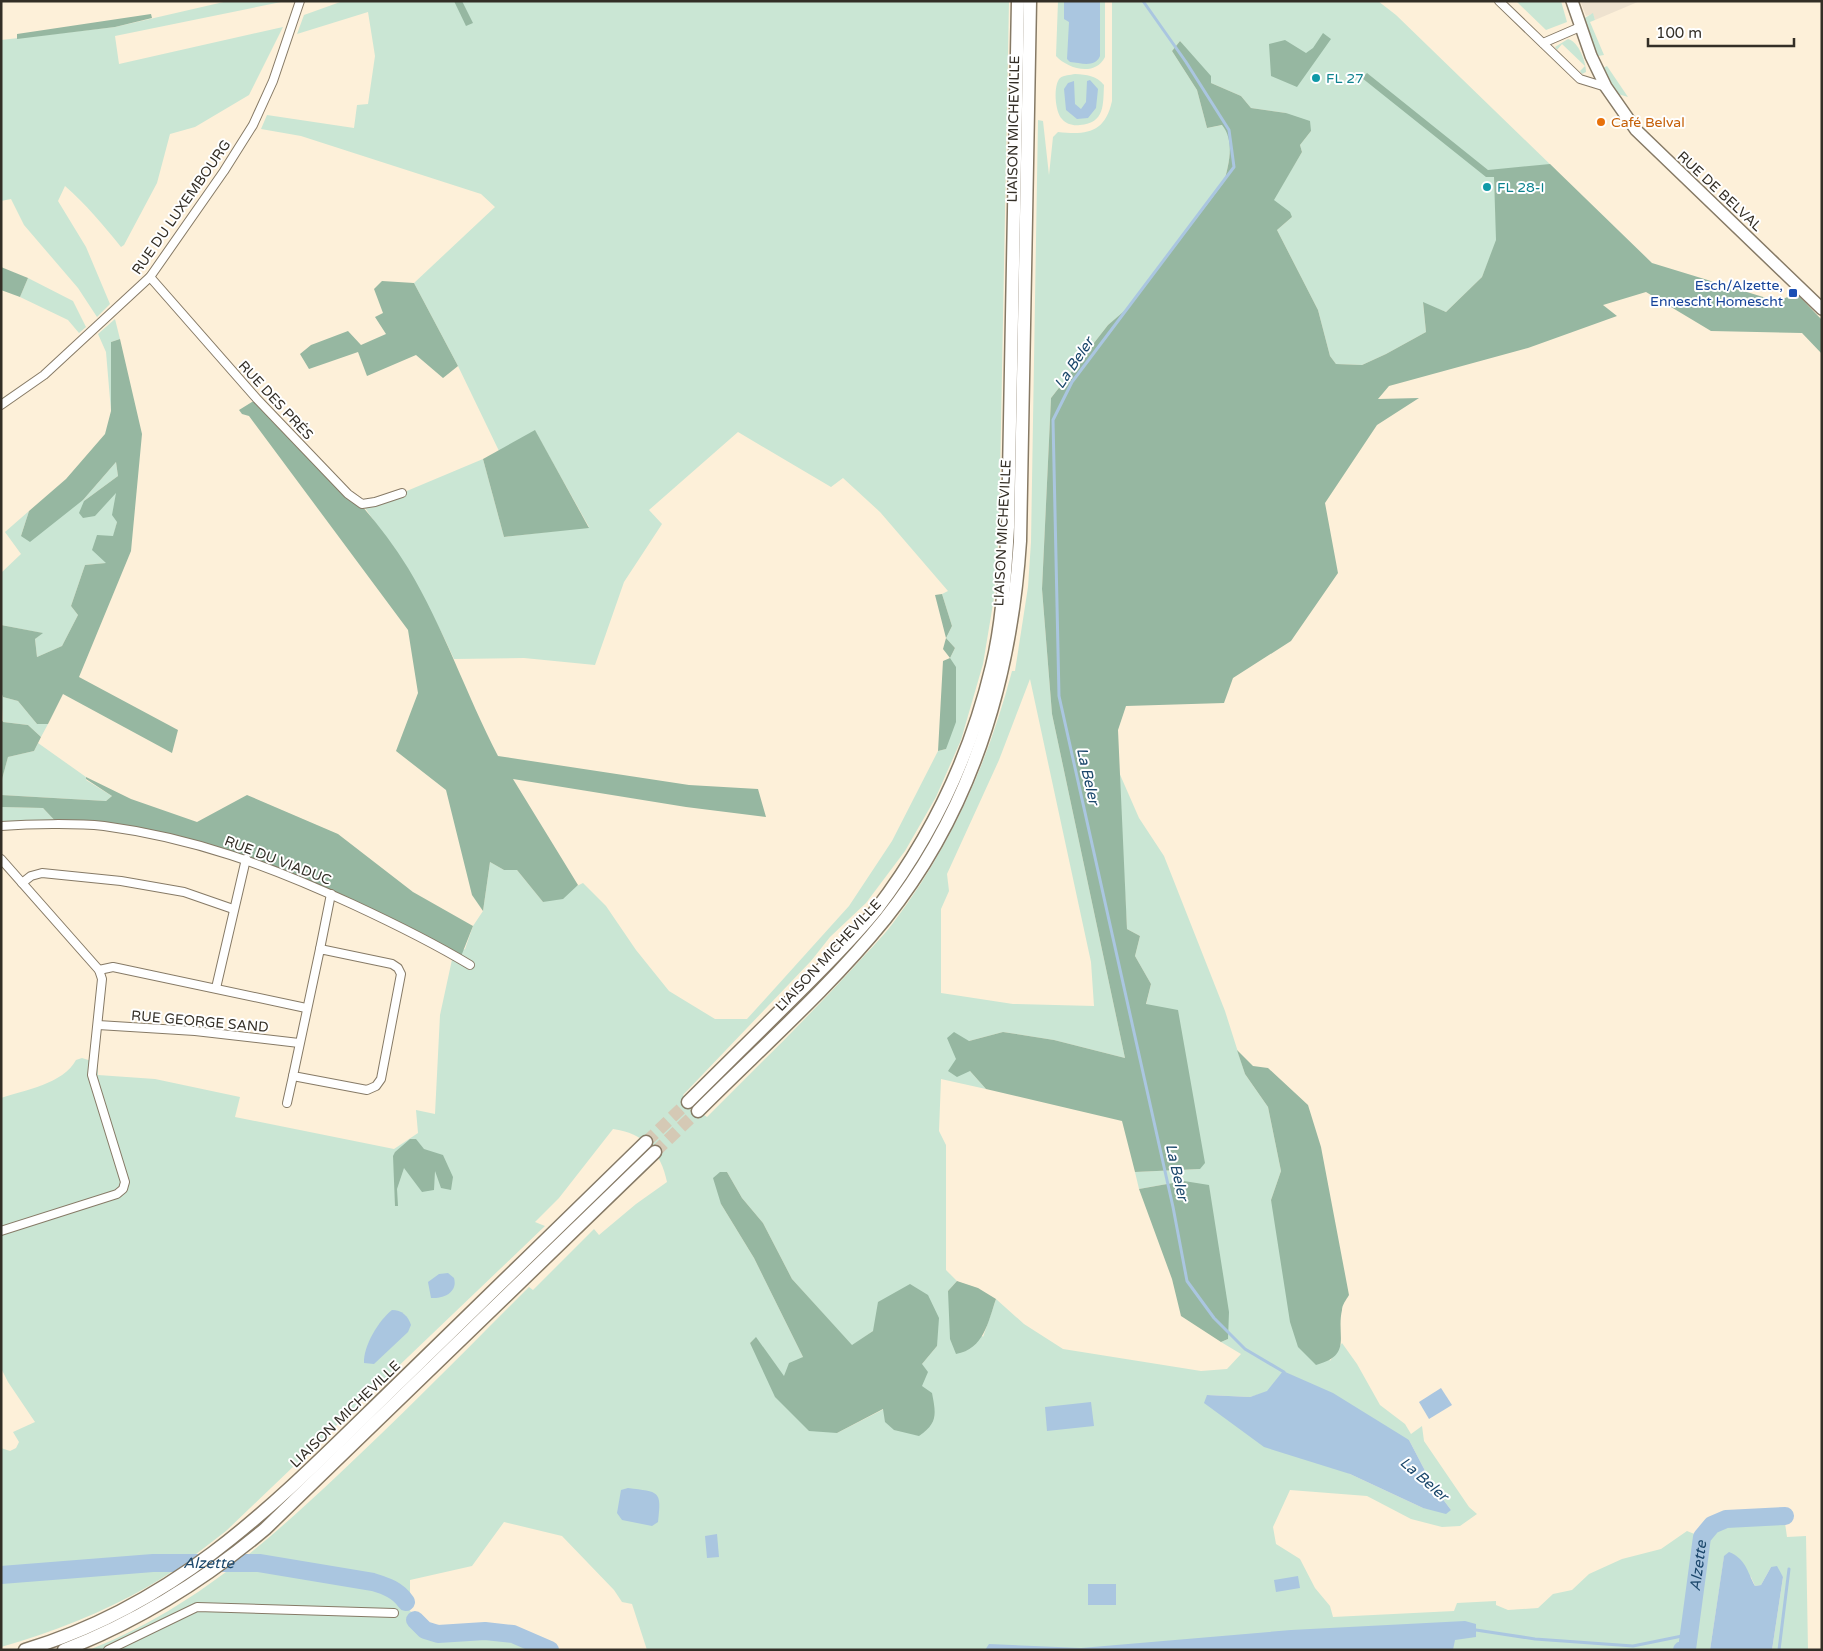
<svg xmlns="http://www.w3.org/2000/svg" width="1823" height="1651" font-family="'Varela Round',sans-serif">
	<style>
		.commercial { fill: #eee2cf }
		.green { fill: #cae6d4; fill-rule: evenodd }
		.forest { fill: #96b7a1 }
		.water { fill: #aac6e0 }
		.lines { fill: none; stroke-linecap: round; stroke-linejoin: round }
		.stream { stroke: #aac6e0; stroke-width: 3 }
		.river { stroke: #aac6e0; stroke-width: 18 }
		.trunk-tunnel { stroke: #d5c9b5; stroke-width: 12; stroke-dasharray: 12 6; stroke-linecap: butt }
		.minor-casing { stroke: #867a66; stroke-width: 10 }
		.secondary-casing { stroke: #867a66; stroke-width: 14 }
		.trunk-casing { stroke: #867a66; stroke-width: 15 }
		.minor { stroke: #fff; stroke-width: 8 }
		.secondary { stroke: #fff; stroke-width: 11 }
		.trunk { stroke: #fff; stroke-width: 12 }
		.culture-dot { fill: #0f9aa8; stroke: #fff; stroke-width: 2 }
		.food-dot { fill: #e8710a; stroke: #fff; stroke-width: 2 }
		.transit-dot { fill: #1a4fb4; stroke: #fff; stroke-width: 2 }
		.labels { text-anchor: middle; stroke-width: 4; stroke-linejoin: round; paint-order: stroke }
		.culture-label { font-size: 14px; fill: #0d838f; stroke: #fff; text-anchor: start }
		.food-label { font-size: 14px; fill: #c56008; stroke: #fff; text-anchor: start }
		.street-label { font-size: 14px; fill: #332e26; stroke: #fff }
		.transit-label { font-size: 14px; fill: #164399; stroke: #fff; text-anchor: end }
		.water-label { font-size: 15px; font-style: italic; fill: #1c486c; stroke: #fff }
	</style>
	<rect width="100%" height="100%" fill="#fdf0d9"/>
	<path class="commercial" d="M 1591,1 L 1640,1 L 1595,20 L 1593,14 L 1586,16 L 1581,3 Z"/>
	<g class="green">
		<path d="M 228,1 L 286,1 L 115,36 L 119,64 L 283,27 L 249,95 L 195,127 L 170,134 L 157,183 L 124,245 L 121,247 C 105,227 85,203 65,186 L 58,201 L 86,247 L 110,304 L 97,317 L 78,288 L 24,225 L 11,199 L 1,201 L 1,40 L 115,27 Z"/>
		<path d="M 343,1 L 1009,1 L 999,531 L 994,598 L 983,664 L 961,740 L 936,797 L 905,851 L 866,903 L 830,937 L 811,961 L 683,1095 L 692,1106 L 707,1117 C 756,1068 806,1019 853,968 C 866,953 881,939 893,923 C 951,847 988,762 1012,671 L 1015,671 L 1028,587 L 1031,542 L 1038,120 L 1043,121 L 1049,175 L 1053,137 L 1058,132 C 1087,135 1105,133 1112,101 L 1112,1 L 1378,1 L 1396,15 L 1556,170 L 1494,176 L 1497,240 L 1482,277 L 1446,312 L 1423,303 L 1426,332 L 1386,354 L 1362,365 L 1336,364 L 1330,356 L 1318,310 L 1277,230 L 1292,217 L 1273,200 L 1302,152 L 1300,145 L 1311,131 L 1286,113 L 1251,108 L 1241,96 L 1211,83 L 1180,41 L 1172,51 L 1197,90 L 1207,128 L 1223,125 C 1235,142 1229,164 1224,182 L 1129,308 L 1108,325 L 1051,398 L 1042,589 L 1052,714 L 1125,1058 L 1054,1040 L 1003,1032 L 969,1041 L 970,1071 L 986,1089 L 941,1079 L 939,1131 L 946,1145 L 946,1270 L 957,1281 L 948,1291 L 983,1337 L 996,1299 L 1024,1324 L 1063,1349 L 1201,1371 L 1227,1369 L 1241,1354 L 1221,1342 L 1228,1339 L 1184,1181 L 1139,1189 L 1135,1172 L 1200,1169 L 1146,1005 L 1151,984 L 1135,956 L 1140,936 L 1127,929 L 1118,770 L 1139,818 L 1164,856 L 1225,1011 L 1245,1074 L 1268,1107 L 1281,1171 L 1271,1200 L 1330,1361 L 1342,1343 L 1357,1364 L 1380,1405 L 1405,1424 L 1411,1434 L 1422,1426 L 1424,1441 L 1469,1507 L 1477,1514 L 1460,1526 L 1442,1527 L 1411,1519 L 1367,1496 L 1290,1490 L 1273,1527 L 1276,1544 L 1300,1559 L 1315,1588 L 1330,1606 L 1333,1617 L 1454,1611 L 1457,1603 L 1496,1601 L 1496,1605 L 1508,1610 L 1538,1608 L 1553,1594 L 1572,1590 L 1589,1574 L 1622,1559 L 1661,1549 L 1687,1531 L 1702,1537 L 1722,1523 L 1785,1523 L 1787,1537 L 1806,1536 L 1808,1650 L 1772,1650 L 1783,1577 L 1771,1567 L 1761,1585 L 1755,1586 L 1751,1577 L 1724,1557 L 1710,1650 L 647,1650 L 632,1604 L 622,1602 L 614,1590 L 562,1536 L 504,1522 L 472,1566 L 410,1580 L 410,1600 L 406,1602 C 411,1612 416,1625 426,1631 C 442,1639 467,1631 484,1631 C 507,1630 529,1639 550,1650 L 89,1650 C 190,1610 260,1548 338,1475 C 403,1414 466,1350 529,1287 L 533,1290 L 594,1229 L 599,1235 L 636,1204 L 667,1182 C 661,1152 644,1133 613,1129 L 559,1198 L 535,1222 L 545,1226 L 226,1531 C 201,1550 176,1571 149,1586 C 102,1613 53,1632 1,1647 L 1,1448 L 10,1451 L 16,1448 L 19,1442 L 13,1432 L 35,1422 L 8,1382 L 1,1368 L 1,1098 C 25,1090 63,1084 76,1060 L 82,1058 L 98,1063 L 98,1075 L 155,1079 L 240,1097 L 235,1117 L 394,1149 L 418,1133 L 416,1110 L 435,1114 L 440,1015 L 453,955 L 465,949 L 473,926 L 483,911 L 490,862 L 504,870 L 517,870 L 543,902 L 583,883 L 606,906 L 636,950 L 669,991 L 715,1019 L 747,1019 L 849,906 L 892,841 L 938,751 L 946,749 L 950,658 L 955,648 L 946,638 L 952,626 L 942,594 L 948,591 L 880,512 L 843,478 L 831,487 L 738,432 L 649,510 L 662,524 L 624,582 L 595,665 L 524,658 L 454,659 C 429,603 398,553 362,504 L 402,493 L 483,459 L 504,537 L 589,527 L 535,431 L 499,451 L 458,366 L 414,283 L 495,207 L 481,194 L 301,136 L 261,129 L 267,115 L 354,128 L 357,105 L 368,104 L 375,56 L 368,12 L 297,34 L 304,15 ZM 1030,679 L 1091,962 L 1094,1006 L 1013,1004 L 941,993 L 941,909 L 949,891 L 947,874 L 999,760 ZM 727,1172 L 742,1198 L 763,1223 L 792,1279 L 852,1346 L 873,1331 L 937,1346 L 922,1364 L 922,1386 L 884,1409 L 837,1433 L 750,1343 L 756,1338 L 784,1377 L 803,1357 L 754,1258 L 721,1204 ZM 1267,1392 L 1409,1440 L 1433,1486 L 1451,1510 L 1423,1508 L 1350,1474 L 1207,1395 L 1250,1397 Z"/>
		<path d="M 1058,1 L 1105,1 L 1105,57 C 1095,77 1068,69 1056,56 Z"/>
		<path d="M 1516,1 L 1561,1 L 1567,22 L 1546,30 Z"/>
		<path d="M 1593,13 L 1595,20 L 1590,22 L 1604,55 L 1598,56 L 1594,52 L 1583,19 Z"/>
		<path d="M 1568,39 C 1579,42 1586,62 1586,72 L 1582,74 L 1580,71 L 1585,66 L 1562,44 L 1557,50 L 1555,47 Z"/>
		<path d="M 1607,66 L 1628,97 L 1618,94 L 1603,68 Z"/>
		<path d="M 1075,74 C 1087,75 1096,75 1104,85 C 1103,105 1105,123 1080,125 C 1073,126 1066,124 1062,119 C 1055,112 1053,85 1060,78 C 1064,75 1070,75 1075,74 Z"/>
		<path d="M 28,278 L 73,301 L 86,327 L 79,333 L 68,320 L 20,297 Z"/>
		<path d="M 115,319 L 120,339 L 111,342 L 111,411 L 106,352 L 98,334 Z"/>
		<path d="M 116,462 L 118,476 L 84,501 L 117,492 L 117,522 L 107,563 L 85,565 L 71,606 L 78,615 L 62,646 L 37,657 L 35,639 L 42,633 L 1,625 L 1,573 L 21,554 L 5,532 L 29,511 L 21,536 L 83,500 Z"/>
		<path d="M 1,692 L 3,697 L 18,701 L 37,724 L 48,724 L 41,737 L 28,725 L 3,722 Z"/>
		<path d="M 38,743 L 86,777 L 86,780 L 112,796 L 106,801 L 1,795 L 1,783 L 8,757 L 34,751 Z"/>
		<path d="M 1,807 L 43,808 L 60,826 L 1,826 Z"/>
	</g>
	<g class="forest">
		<path d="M 454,1 L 462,1 L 473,23 L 466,26 Z"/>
		<path d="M 151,14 L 152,18 L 115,27 L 17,39 L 17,34 Z"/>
		<path d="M 1323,33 L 1331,39 L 1297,87 L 1271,76 L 1269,44 L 1285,40 L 1306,53 L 1313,48 Z"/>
		<path d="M 1180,41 L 1211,76 L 1211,83 L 1241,96 L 1251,108 L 1286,113 L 1310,121 L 1311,131 L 1300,145 L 1302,152 L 1274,200 L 1290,212 L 1292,217 L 1277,230 L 1318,310 L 1330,356 L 1336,364 L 1362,365 L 1386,354 L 1426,332 L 1423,302 L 1446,312 L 1482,277 L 1496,240 L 1494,177 L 1486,177 L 1362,78 L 1367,73 L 1488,170 L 1550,164 L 1652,263 L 1773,300 L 1781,300 L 1796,293 L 1822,320 L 1822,354 L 1802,333 L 1711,331 L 1646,292 L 1603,305 L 1617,316 L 1528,348 L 1389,386 L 1378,399 L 1419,398 L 1377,425 L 1325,503 L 1338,573 L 1291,641 L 1233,678 L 1224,703 L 1126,706 L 1118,730 L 1127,929 L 1140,936 L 1135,956 L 1151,984 L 1146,1004 L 1178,1010 L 1205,1163 L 1200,1169 L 1135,1172 L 1122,1121 L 986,1089 L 970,1071 L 957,1077 L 948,1071 L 956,1059 L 947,1038 L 954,1032 L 969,1041 L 1003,1032 L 1054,1040 L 1125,1058 L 1052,714 L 1042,589 L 1051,398 L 1108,325 L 1129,307 L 1224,182 C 1229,164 1235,141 1222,125 L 1207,128 L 1197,90 L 1172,51 Z"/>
		<path d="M 1,267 L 28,278 L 20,297 L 1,290 Z"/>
		<path d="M 382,281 L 414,283 L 458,366 L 443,378 L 416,355 L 367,376 L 358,352 L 309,369 L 300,354 L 311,345 L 348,331 L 361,345 L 386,334 L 375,317 L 383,313 L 374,289 Z"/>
		<path d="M 120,339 L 142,434 L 131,551 L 79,677 L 178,730 L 172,753 L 63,694 L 48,724 L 37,724 L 18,701 L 3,697 L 1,692 L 1,625 L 43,633 L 35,639 L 37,657 L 62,646 L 78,615 L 71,606 L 85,565 L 106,563 L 92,550 L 97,535 L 113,536 L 117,522 L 112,515 L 116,493 L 95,516 L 83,518 L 79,513 L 84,501 L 118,476 L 116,462 L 83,500 L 30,542 L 21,536 L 29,511 L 66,479 L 105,434 L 111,411 L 111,342 Z"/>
		<path d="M 257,399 C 310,452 368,503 408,568 C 444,628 466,694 498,756 L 689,785 L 758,789 L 766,817 L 686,807 L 513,779 L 578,885 L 563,899 L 543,902 L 517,870 L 504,870 L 490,862 L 483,911 L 472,895 L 446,790 L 396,751 L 418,693 L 408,630 L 249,416 L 242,414 L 239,410 Z"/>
		<path d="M 535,430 L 589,528 L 504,537 L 483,459 Z"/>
		<path d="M 942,594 L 952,626 L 946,638 L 955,648 L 950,658 L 956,667 L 956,722 L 946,749 L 938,751 L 943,661 L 950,658 L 943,649 L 946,638 L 935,595 Z"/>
		<path d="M 1,719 L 3,722 L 28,725 L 41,737 L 34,751 L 8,757 L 1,783 Z"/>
		<path d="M 86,777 L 131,799 L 197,822 L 247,795 L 338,834 L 413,892 L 473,926 L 460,959 L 412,931 L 246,859 L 101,826 L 60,826 L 43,808 L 1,807 L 1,795 L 106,801 L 112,796 L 86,779 Z"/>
		<path d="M 1237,1050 L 1253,1066 L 1268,1068 L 1308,1105 L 1321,1147 L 1349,1295 C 1346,1300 1342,1305 1342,1310 C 1336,1336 1353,1355 1316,1365 L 1298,1347 L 1290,1322 L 1271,1200 L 1281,1171 L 1268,1107 L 1245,1074 Z"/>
		<path d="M 410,1139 L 416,1139 L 424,1149 L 443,1155 L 453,1177 L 451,1190 L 441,1188 L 435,1171 L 434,1190 L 422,1192 L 404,1168 L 397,1189 L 398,1206 L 395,1206 L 393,1156 L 395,1152 Z"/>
		<path d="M 720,1172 L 727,1172 L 742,1198 L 763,1223 L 792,1279 L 852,1345 L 873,1331 L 878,1302 L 910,1284 L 928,1295 L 939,1318 L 937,1346 L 922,1364 L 928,1372 L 922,1386 L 932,1393 C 936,1414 938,1423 919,1436 L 894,1430 L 885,1422 L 883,1409 L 837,1433 L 809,1431 L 775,1397 L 750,1343 L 756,1337 L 784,1376 L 789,1363 L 803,1357 L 754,1258 L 721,1204 L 713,1178 Z"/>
		<path d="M 1184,1181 L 1209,1185 L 1229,1312 L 1228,1339 L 1221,1342 L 1181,1316 L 1172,1279 L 1139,1189 Z"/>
		<path d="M 957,1281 L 978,1288 L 996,1299 C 988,1322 984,1349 956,1354 L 950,1339 L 948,1291 Z"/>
	</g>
	<g class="water">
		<path d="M 1064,1 L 1100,1 L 1100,56 C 1095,68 1081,63 1070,62 L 1067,59 L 1069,22 L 1064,19 Z"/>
		<path d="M 1090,80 L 1098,89 L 1096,108 L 1088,118 L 1077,119 L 1066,110 L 1064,89 L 1068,83 L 1074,81 L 1075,104 L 1081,109 L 1086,102 L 1087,81 Z"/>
		<path d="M 448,1273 L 454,1278 C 458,1292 444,1299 431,1298 L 428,1282 L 439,1274 Z"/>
		<path d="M 392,1310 C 402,1310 408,1316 411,1325 L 408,1332 L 374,1364 L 364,1363 C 363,1346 379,1320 392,1310 Z"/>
		<path d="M 1283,1371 L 1333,1393 L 1409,1440 L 1433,1486 L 1451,1510 L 1446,1514 L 1423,1508 L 1350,1474 L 1264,1447 L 1204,1403 L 1207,1395 L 1250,1397 L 1267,1391 Z"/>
		<path d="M 1441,1388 L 1452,1405 L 1429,1419 L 1419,1402 Z"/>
		<path d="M 1091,1402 L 1094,1426 L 1047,1431 L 1045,1407 Z"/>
		<path d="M 628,1488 C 659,1492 662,1490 658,1522 L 652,1526 L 622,1520 L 617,1513 L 621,1490 Z"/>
		<path d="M 717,1534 L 719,1557 L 707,1558 L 705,1536 Z"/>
		<path d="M 1729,1552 C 1746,1559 1747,1571 1755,1586 L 1761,1585 L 1771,1567 L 1777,1566 L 1783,1577 L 1772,1650 L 1710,1650 L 1724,1556 Z"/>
		<path d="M 1298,1576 L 1300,1588 L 1276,1592 L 1274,1580 Z"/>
		<rect x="1088" y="1584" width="28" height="21"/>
		<path d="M 1465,1621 L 1476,1624 L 1476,1637 L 1455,1640 L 1453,1650 L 985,1650 L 989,1644 L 1081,1648 L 1291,1630 Z"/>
	</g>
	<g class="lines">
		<g class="stream">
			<path d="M 1143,1 L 1186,62 L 1229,130 L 1234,167 L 1072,382 L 1053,420 L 1059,696 L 1173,1207 L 1187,1281 L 1214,1318 L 1245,1349 L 1284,1372"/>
			<path d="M 1476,1630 L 1535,1639 L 1633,1646 L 1687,1635"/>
			<path d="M 1687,1650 L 1687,1649"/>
			<path d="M 1779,1650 L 1789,1569"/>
		</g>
		<g class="river">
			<path id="s1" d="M 1,1575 L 153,1563 L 259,1563 L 373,1582 C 386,1586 398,1590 406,1602"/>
			<path d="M 415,1620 L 425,1630 L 438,1634 L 485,1631 L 513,1634 L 550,1650"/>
			<path id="s2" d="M 1682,1650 L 1687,1649 L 1702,1537 L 1712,1525 L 1726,1519 L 1785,1516"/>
		</g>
		<g class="trunk-tunnel">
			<path d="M 646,1142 L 688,1102"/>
			<path d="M 655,1152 L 698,1111"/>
		</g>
		<g class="minor-casing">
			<g id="minor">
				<path d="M 1499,1 L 1580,79 L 1606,87"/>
				<path d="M 1543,43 L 1580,27"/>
				<path d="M 150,277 L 257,399 L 348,494 L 362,504 L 375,502 L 402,493"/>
				<path d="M 1,405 L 44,375 L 150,277 L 224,171 L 253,125 L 273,81 L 300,1"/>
				<path d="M 1,826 C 30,824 75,823 104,826 C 194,838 270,866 352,904 C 393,923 432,942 470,965"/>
				<path d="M 1,859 L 99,970 L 102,979 L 92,1075 L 125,1182 L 123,1189 L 117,1194 L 1,1231"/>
				<path d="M 22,883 L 31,876 L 42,873 L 121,881 L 184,892 L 233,909"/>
				<path d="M 320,949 L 392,964 L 398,968 L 401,974 L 381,1079 L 376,1086 L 367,1090 L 293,1076 Z"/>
				<path d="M 320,949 L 331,894"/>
				<path d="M 99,970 L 113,967 L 306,1008"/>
				<path d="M 216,988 L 246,859"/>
				<path d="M 98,1025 L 195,1031 L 299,1043"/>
				<path d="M 287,1103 L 293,1076"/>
				<path d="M 108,1650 L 197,1607 L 394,1613"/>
			</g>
		</g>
		<g class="secondary-casing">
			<path id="secondary" d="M 1572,1 L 1591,56 L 1606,87 L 1636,130 L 1822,309"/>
		</g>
		<g class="trunk-casing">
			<g id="trunk">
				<path d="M 688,1102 C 723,1067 758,1033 793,998 C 821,970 851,941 876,910 C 931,838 971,754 992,666 C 1003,621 1005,573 1008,527 L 1018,1"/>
				<path d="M 698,1111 C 761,1048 829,988 885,919 C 972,810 1011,678 1020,541 L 1030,1"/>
				<path d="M 25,1650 C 188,1601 286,1492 404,1378 C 485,1299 565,1221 646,1142"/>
				<path d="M 64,1650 C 139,1621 203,1581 265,1529 L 655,1152"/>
			</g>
		</g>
		<use href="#minor" class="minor"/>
		<use href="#secondary" class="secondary"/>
		<use href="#trunk" class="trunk"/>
	</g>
	<g class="culture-dot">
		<circle cx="1316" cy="78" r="5"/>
		<circle cx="1487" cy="187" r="5"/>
	</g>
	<circle class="food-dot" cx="1601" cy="122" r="5"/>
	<rect class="transit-dot" x="1788" y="288" width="10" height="10" rx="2.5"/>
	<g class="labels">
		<g class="culture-label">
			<text x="1326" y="83">FL 27</text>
			<text x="1497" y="192">FL 28-I</text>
		</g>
		<g class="food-label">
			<text x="1611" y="127">Café Belval</text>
		</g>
		<g class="street-label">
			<text transform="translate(1013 129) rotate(-89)" y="5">LIAISON MICHEVILLE</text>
			<text transform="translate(1720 191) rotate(43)" y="5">RUE DE BELVAL</text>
			<text transform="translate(181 207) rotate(-55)" y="5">RUE DU LUXEMBOURG</text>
			<text transform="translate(276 400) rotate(47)" y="5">RUE DES PRÉS</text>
			<text transform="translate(1002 533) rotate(-87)" y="5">LIAISON MICHEVILLE</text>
			<text transform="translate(278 860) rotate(21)" y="5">RUE DU VIADUC</text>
			<text transform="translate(828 955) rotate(-47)" y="5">LIAISON MICHEVILLE</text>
			<text transform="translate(200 1021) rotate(5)" y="5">RUE GEORGE SAND</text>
			<text transform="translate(345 1414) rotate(-44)" y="5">LIAISON MICHEVILLE</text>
		</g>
		<g class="transit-label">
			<text x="1783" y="290">Esch/Alzette,<tspan x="1783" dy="16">Ennescht Homescht</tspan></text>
		</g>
		<g class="water-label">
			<text transform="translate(1074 363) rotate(-56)" y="5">La Beler</text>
			<text transform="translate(1088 776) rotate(77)" y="5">La Beler</text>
			<text transform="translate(1177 1172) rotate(77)" y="5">La Beler</text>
			<text transform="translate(1424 1479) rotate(41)" y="5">La Beler</text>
			<text dy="5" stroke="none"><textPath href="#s1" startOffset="208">Alzette</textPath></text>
			<text dy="5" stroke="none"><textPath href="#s2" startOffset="89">Alzette</textPath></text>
		</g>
	</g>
	<rect width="1823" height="1651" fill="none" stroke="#332e26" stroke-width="5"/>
	<path d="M1648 38v8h146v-8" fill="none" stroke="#332e26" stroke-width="2.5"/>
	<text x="1656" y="38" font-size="15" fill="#332e26" stroke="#ffffff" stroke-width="4" paint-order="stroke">100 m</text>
</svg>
